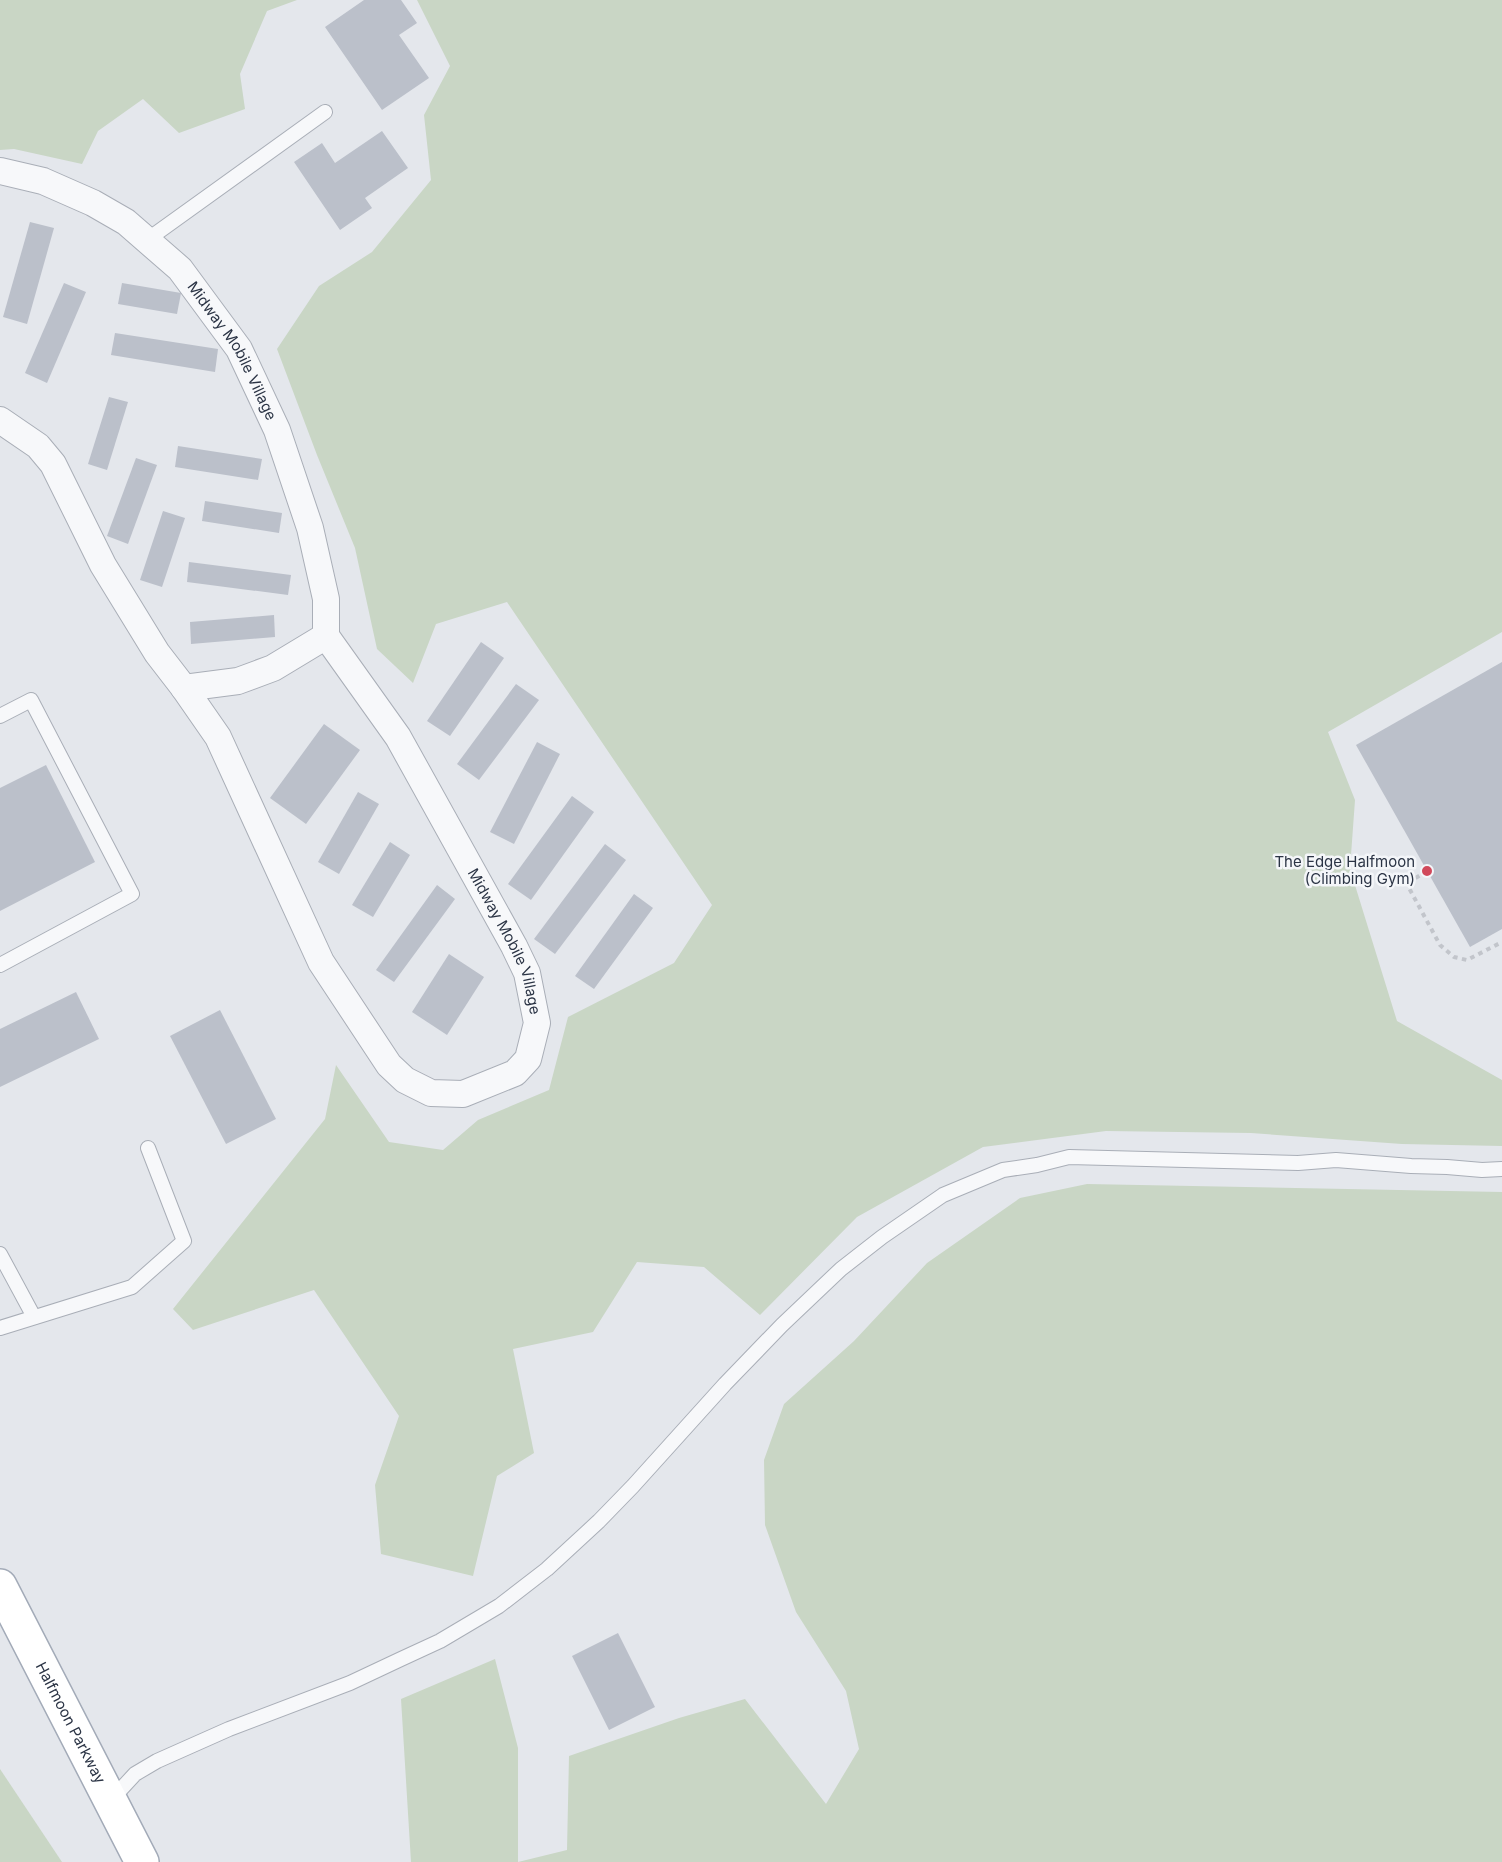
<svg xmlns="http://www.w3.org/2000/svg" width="1502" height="1862" font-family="Inter,sans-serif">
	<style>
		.green { fill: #c9d6c5 }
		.building { fill: #bbc0ca }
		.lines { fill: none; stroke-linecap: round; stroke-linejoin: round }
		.lane-casing { stroke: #a9aeb7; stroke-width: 16 }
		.street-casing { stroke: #a9aeb7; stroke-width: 28 }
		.primary-casing { stroke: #a3abb8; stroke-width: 36 }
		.path { stroke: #c2c5cb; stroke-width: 4; stroke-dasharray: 4.5 4.5; stroke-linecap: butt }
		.lane { stroke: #f7f8fa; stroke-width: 14 }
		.street { stroke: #f7f8fa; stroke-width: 26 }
		.primary { stroke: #fff; stroke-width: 33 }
		.poi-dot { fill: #d1495b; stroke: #f4f6f9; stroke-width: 2 }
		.labels { text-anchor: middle; stroke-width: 5; stroke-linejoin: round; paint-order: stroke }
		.street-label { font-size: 15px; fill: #2b3445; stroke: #f4f6f9 }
		.poi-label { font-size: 15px; fill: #2b3445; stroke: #f4f6f9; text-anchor: end }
	</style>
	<rect width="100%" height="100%" fill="#e4e7ec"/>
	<g class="green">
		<path d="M 0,0 L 297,0 L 267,11 L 240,74 L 245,109 L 179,133 L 143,99 L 98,131 L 82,164 L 14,149 L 0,150 Z"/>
		<path d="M 417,0 L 1502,0 L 1502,632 L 1328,732 L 1355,800 L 1350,869 L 1397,1021 L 1502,1080 L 1502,1146 L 1402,1144 L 1251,1133 L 1106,1131 L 983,1147 L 857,1217 L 760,1315 L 704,1267 L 637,1262 L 593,1332 L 513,1349 L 534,1453 L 497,1476 L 473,1576 L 381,1554 L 375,1485 L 399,1416 L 314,1290 L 193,1330 L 173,1309 L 325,1119 L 336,1065 L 389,1142 L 443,1150 L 478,1120 L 549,1090 L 568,1017 L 674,963 L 712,905 L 507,602 L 436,624 L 413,683 L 377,649 L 355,548 L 317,455 L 277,349 L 319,286 L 372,252 L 431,180 L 424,115 L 450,66 Z"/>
		<path d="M 1087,1184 L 1502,1192 L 1502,1862 L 411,1862 L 401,1699 L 495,1659 L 518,1748 L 518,1862 L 567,1850 L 569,1756 L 679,1718 L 745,1699 L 826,1804 L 859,1749 L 846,1691 L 796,1612 L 765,1525 L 764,1460 L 784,1404 L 854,1341 L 927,1263 L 1020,1198 Z"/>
		<path d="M 0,1769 L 62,1862 L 0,1862 Z"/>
	</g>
	<g class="building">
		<path d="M 364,0 L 401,0 L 417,23 L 399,35 L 429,78 L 382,110 L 325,27 Z"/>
		<path d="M 382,131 L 408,168 L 365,198 L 372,208 L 340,230 L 294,162 L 322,143 L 335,163 Z"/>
		<path d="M 30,222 L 54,228 L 27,324 L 3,317 Z"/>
		<path d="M 64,283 L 86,292 L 47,383 L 25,373 Z"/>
		<path d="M 122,283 L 181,293 L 177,314 L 118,304 Z"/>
		<path d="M 115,333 L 218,349 L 215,372 L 111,355 Z"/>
		<path d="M 109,397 L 128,402 L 107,470 L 88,464 Z"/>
		<path d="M 178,446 L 262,459 L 258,480 L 175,467 Z"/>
		<path d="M 136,458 L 157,465 L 128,544 L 107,536 Z"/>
		<path d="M 205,501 L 282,513 L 279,533 L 202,521 Z"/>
		<path d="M 163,511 L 185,518 L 162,587 L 140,580 Z"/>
		<path d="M 189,562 L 291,575 L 288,595 L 187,582 Z"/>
		<path d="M 274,615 L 275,637 L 191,644 L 190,622 Z"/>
		<path d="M 481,642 L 504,658 L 450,736 L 427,721 Z"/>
		<path d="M 1502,662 L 1502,929 L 1470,947 L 1356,745 Z"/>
		<path d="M 516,684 L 539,700 L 479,780 L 457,764 Z"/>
		<path d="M 324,724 L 360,750 L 306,824 L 270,798 Z"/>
		<path d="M 537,742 L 560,754 L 514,844 L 490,832 Z"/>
		<path d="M 46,765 L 95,862 L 0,911 L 0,788 Z"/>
		<path d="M 358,792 L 379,804 L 339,874 L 318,862 Z"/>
		<path d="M 572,796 L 594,812 L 531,900 L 508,884 Z"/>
		<path d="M 390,842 L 410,855 L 373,917 L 352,905 Z"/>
		<path d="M 605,844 L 626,860 L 555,954 L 534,939 Z"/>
		<path d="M 437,885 L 455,899 L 394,982 L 376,970 Z"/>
		<path d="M 634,894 L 653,908 L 594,989 L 575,976 Z"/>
		<path d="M 449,954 L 484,977 L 447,1035 L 412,1012 Z"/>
		<path d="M 76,992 L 99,1039 L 0,1087 L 0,1029 Z"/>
		<path d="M 220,1010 L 276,1119 L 226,1144 L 170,1036 Z"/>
		<path d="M 618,1633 L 655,1707 L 609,1730 L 572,1656 Z"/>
	</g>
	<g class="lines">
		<g class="lane-casing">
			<g id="lane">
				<path d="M 147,240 L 325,112"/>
				<path d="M 0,716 L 31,700 L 132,894 L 0,965"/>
				<path d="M 0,1254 L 34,1317"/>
				<path d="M 0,1328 L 132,1287 L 184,1241 L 148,1148"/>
				<path d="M 110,1801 L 135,1774 L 157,1761 L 229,1729 L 350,1683 L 401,1659 L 440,1641 L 499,1606 L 547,1569 L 599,1521 L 633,1486 L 725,1384 L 782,1325 L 841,1269 L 882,1237 L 943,1195 L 1003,1170 L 1037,1165 L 1069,1157 L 1298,1163 L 1336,1160 L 1411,1166 L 1447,1167 L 1482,1170 L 1502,1169"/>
			</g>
		</g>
		<g class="street-casing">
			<g id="street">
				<path id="s1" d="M 0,171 L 43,181 L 93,203 L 126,222 L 180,269 L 239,349 L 277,430 L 310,528 L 326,599 L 326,636 L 398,737 L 514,946 L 527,973 L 537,1023 L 528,1059 L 515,1073 L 463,1094 L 431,1093 L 405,1080 L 389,1065 L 321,962 L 218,737 L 184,688 L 157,653 L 103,565 L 53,464 L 38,446 L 0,420"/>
				<path d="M 184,688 L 238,681 L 273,668 L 326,636"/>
			</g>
		</g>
		<g class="primary-casing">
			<g id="primary">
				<path id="s2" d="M 0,1586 L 142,1862"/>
			</g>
		</g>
		<path class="path" d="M 1427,871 L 1414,879 L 1409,888 L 1440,945 L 1454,957 L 1467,960 L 1502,942"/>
		<use href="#lane" class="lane"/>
		<use href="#street" class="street"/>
		<use href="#primary" class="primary"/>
	</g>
	<circle class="poi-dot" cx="1427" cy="871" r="6"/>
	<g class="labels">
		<g class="street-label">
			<text dy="5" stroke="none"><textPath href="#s1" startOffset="306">Midway Mobile Village</textPath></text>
			<text dy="5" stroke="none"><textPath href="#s1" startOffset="966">Midway Mobile Village</textPath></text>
			<text dy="5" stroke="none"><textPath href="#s2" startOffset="154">Halfmoon Parkway</textPath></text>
		</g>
		<g class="poi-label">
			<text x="1415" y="867">The Edge Halfmoon<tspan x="1415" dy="17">(Climbing Gym)</tspan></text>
		</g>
	</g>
</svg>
